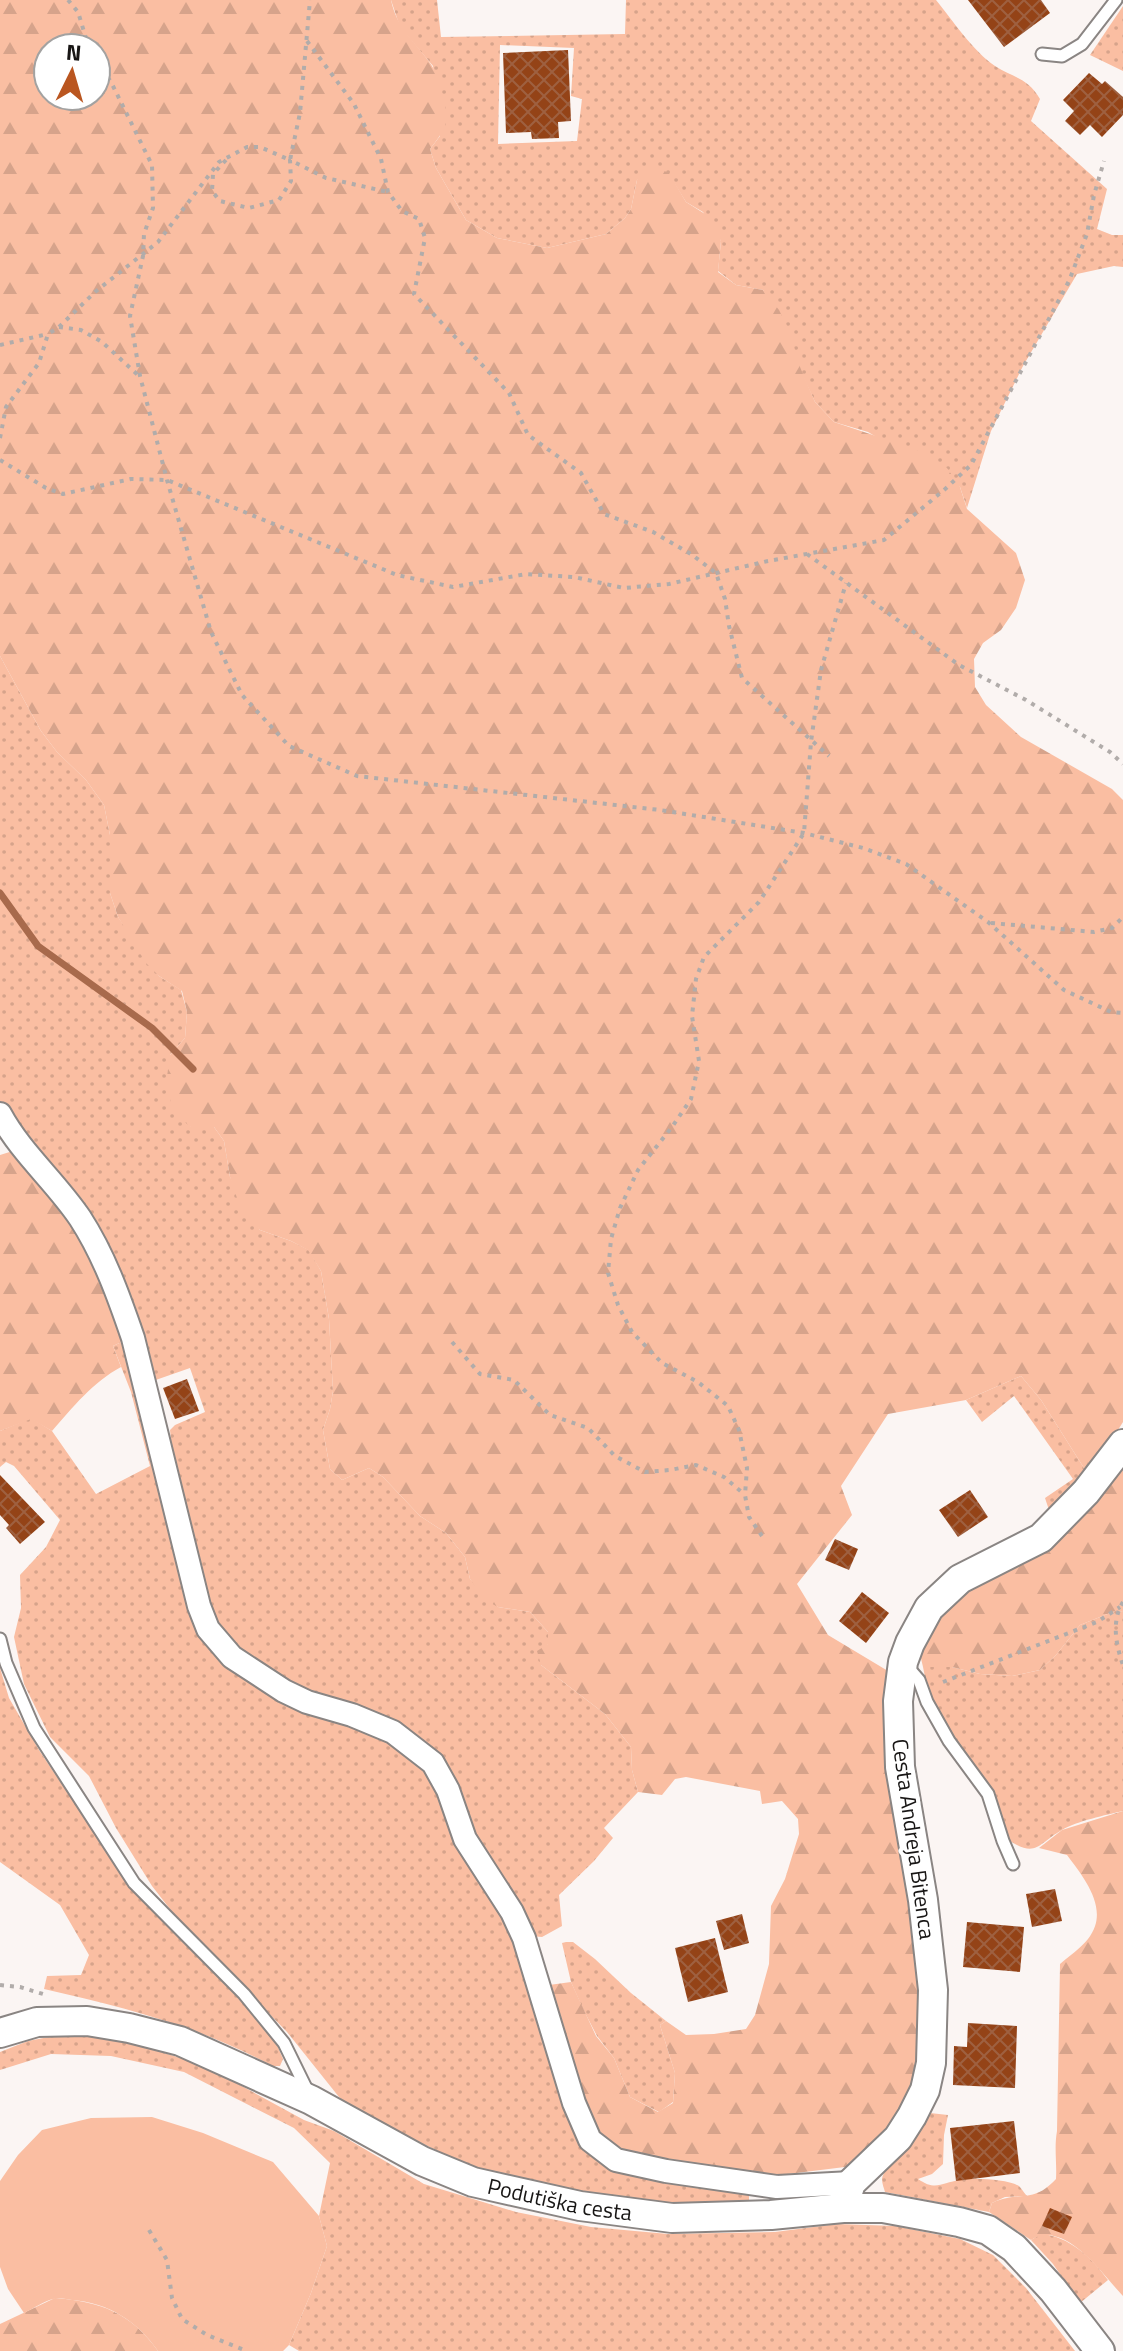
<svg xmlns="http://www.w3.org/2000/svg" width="1123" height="2351" font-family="'Titillium Web',sans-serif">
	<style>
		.grass { fill: url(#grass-dots); fill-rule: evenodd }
		.forest { fill: url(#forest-firs); fill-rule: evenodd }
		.pitch { fill: #fabea2 }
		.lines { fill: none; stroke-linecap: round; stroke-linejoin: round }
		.stream { stroke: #a86a4c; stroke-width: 7 }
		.building { fill: url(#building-cross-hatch) }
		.service-casing { stroke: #8a8583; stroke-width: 15 }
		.minor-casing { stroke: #8a8583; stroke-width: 26 }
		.tertiary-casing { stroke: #8a8583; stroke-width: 32 }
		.path { stroke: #b1acaa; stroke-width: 4; stroke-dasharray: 4 6; stroke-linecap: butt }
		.service { stroke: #fff; stroke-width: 11 }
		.minor { stroke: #fff; stroke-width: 22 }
		.tertiary { stroke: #fff; stroke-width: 28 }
		.labels { text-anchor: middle; stroke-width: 8; stroke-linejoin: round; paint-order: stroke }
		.street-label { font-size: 22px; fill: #181615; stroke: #fff }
	</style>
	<defs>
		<pattern id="grass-dots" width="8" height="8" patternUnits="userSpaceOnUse" patternTransform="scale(2)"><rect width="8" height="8" fill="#fabea2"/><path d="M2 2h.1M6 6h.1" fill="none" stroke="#d6a38b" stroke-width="1.8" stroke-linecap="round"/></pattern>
		<pattern id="forest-firs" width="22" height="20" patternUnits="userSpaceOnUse" patternTransform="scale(2)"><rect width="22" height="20" fill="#fabea2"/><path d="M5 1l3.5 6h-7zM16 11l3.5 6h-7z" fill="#d6a38b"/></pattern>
		<pattern id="building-cross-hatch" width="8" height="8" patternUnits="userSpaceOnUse" patternTransform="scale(2)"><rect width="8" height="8" fill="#944317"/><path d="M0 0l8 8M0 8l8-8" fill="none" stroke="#9e6040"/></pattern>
	</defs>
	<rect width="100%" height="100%" fill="#fbf5f3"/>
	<g class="grass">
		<path d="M 391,0 L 437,0 L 441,37 L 625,34 L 626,0 L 936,0 C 953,21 973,51 995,66 C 1014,78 1028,78 1040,99 L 1031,121 L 1107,189 L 1097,229 L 1112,235 L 1123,235 L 1123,267 L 1114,266 L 1077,274 L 1023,366 L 991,431 L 967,508 L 960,487 L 868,432 L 834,422 L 815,402 L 763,290 L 736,285 L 718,271 L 721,241 L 703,212 L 686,202 L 668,173 L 637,180 L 631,209 L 625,218 L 606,234 L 547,248 L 497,238 L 466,220 L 436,168 L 430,149 L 440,136 L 433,66 L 400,27 ZM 500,45 L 574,48 L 571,96 L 582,99 L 577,141 L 498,144 Z"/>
		<path d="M 1123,6 L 1123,71 L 1090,55 Z"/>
		<path d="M 0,656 L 41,731 L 57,752 L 86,780 L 104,805 L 110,835 L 110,893 L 118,917 L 159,976 L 181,990 L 187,1012 L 185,1038 L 170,1055 L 191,1127 L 214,1127 L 224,1141 L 230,1177 L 260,1230 L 291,1241 L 309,1250 L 321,1271 L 329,1319 L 333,1391 L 330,1409 L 323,1430 L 330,1469 L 342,1480 L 369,1468 L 383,1477 L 420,1516 L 446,1533 L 465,1557 L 470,1579 L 498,1607 L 530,1612 L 548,1632 L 548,1644 L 541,1665 L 605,1714 L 631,1747 L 632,1770 L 638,1792 L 604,1828 L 613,1838 L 594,1861 L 559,1895 L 562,1926 L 542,1937 L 530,1936 L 474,1842 L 433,1755 L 296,1692 L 239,1657 L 211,1626 L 175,1480 L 170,1430 L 175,1425 L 205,1412 L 190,1368 L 150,1382 L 0,1102 Z"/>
		<path d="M 128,1339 L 194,1599 L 229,1663 L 390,1736 L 425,1764 L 521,1948 L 566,2099 L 749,2190 L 749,2204 L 671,2203 L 600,2196 L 543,2187 L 460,2162 L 357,2111 L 339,2097 L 287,2032 L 184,1927 L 152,1886 L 116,1828 L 89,1776 L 50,1737 L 24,1684 L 14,1637 L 21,1608 L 20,1575 L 46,1547 L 60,1520 L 14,1466 L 6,1462 L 0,1467 L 0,1431 L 31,1418 L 52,1431 L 96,1494 L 150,1466 L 131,1392 L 113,1346 Z"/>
		<path d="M 1021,1376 L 1041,1400 L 1089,1476 L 1049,1510 L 1045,1498 L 1073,1479 L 1014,1396 L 982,1422 L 966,1400 Z"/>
		<path d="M 1115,1611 L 1123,1612 L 1123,1811 C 1106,1815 1077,1821 1062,1830 C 1037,1844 1037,1859 1007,1839 L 998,1805 L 991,1792 L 951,1737 L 929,1697 L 923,1667 L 952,1667 L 980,1674 L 1012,1676 L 1040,1670 L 1056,1655 L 1080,1625 Z"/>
		<path d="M 0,1668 L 9,1698 L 39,1750 L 127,1882 L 153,1912 L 250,2010 L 277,2045 L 283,2059 L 280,2066 L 272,2066 C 201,2027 124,2007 44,1989 L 47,1976 L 81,1975 L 89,1955 L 60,1905 L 0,1862 Z"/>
		<path d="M 566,1942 L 573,1942 L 595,1959 L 631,1993 L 666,2021 L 660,2025 L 675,2073 L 673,2102 L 659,2112 L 630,2097 L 614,2058 L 597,2036 L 583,2009 L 571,1982 L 562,1943 Z"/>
		<path d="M 59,2035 L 92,2036 L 139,2045 L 190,2061 L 229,2079 L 304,2120 L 334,2131 L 424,2184 L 516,2212 L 591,2227 L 668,2234 L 775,2232 L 837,2224 L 895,2226 L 960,2239 L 993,2255 L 1026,2288 L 1075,2351 L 299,2351 L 289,2345 L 311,2293 L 327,2246 L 319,2216 L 330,2163 L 294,2128 L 184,2072 L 111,2056 L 51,2054 L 0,2070 L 0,2052 L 28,2041 Z"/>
		<path d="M 930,2113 L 948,2115 L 944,2135 L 943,2164 L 932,2174 L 918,2179 C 937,2192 941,2182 961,2180 C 974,2178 1007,2179 1019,2186 C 1020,2187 1026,2195 1027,2196 L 1005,2197 L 992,2203 L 989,2212 L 885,2192 C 884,2188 882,2184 882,2179 C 883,2167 921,2126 930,2113 Z"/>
		<path d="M 1041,2234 C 1069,2236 1092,2258 1108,2280 L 1080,2303 L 1053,2264 L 1031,2240 Z"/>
	</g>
	<g class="forest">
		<path d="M 0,0 L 391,0 C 397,29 414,40 430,63 C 437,72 446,104 447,116 C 447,128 437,140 430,149 L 436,168 L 466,220 L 497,238 L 547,248 L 606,234 L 625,218 L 631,209 L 637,180 L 653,166 L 669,173 L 686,202 L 713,219 L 721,241 L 718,272 L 736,285 L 763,290 L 779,310 L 789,330 L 800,367 L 815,402 L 834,422 L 915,449 L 947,468 L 960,487 L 967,509 L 1016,553 L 1025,580 L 1016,608 L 1001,630 L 983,643 L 974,659 L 975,687 L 986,705 L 1021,737 L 1112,789 L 1123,800 L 1123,1422 L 1089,1476 L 1041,1400 L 1021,1376 L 966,1400 L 888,1414 L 841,1486 L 852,1515 L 797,1584 L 828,1635 L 888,1671 L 922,1995 L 920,2055 L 914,2085 L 901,2117 L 853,2166 L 764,2177 L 619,2153 L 595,2132 L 578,2094 L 549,1985 L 571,1982 L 596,2036 L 614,2058 L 630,2097 L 658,2112 L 673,2103 L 675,2073 L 660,2025 L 666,2021 L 686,2035 L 714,2034 L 746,2029 L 755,2015 L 769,1964 L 771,1906 L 785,1879 L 799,1834 L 798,1819 L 782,1801 L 762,1804 L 760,1791 L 686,1777 L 675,1779 L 662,1795 L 638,1792 L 632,1770 L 631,1747 L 605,1714 L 541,1665 L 537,1651 L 548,1644 L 548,1632 L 530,1612 L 498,1607 L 485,1600 L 470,1579 L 465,1557 L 446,1533 L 420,1516 L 383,1477 L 369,1468 L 342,1480 L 330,1469 L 323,1430 L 330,1409 L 333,1391 L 329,1319 L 321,1271 L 308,1250 L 291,1241 L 260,1230 L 240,1207 L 230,1177 L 224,1141 L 214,1127 L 191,1127 L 174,1114 L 166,1084 L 170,1055 L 185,1038 L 187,1012 L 182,991 L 159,976 L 146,963 L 118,917 L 110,893 L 110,835 L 104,805 L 86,780 L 57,752 L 41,731 L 0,656 ZM 48,48 L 96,48 L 96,96 L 48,96 Z"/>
		<path d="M 16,1150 L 78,1225 L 128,1339 L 113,1346 L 121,1367 C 93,1382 73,1407 52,1431 L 31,1419 L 0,1431 L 0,1155 Z"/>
		<path d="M 1123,1465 L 1123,1612 L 1115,1611 L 1080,1625 L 1056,1655 L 1040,1670 L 1012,1676 L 980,1674 L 952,1667 L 923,1667 L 919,1650 L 939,1612 L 985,1580 Z"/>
		<path d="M 1123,1811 L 1123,2296 C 1102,2274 1065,2219 1031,2240 L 989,2212 L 992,2203 C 1019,2190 1032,2205 1056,2179 C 1057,2162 1054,2148 1057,2131 L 1060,1964 C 1069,1956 1081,1948 1088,1939 C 1111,1910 1084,1878 1067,1855 L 1039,1848 L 1062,1830 Z"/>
		<path d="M 55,2298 C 101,2302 130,2312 158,2351 L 0,2351 L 0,2324 Z"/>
	</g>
	<path class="pitch" d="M 152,2117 L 203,2133 L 273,2162 L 319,2216 L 327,2246 L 311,2293 L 289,2345 L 283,2351 L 158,2351 C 137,2321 109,2303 72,2300 C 67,2299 59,2297 53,2299 C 44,2301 33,2309 24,2313 L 8,2289 L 0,2267 L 0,2181 L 18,2155 L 42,2130 L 91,2118 Z"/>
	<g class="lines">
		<path class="stream" d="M 0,893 L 38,946 L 152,1028 L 193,1069"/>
	</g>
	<g class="building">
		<path d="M 968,0 L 1041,0 L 1050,13 L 1004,47 Z"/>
		<path d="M 568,50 L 571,121 L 558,122 L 559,138 L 532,139 L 531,132 L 506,133 L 503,53 Z"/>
		<path d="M 1089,73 L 1102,84 L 1105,81 L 1123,97 L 1123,115 L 1102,137 L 1090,125 L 1080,135 L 1065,121 L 1074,111 L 1063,100 Z"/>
		<path d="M 187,1379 L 199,1411 L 175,1419 L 163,1388 Z"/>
		<path d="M 0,1475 L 45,1522 L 20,1544 L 6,1528 L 9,1525 L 0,1515 Z"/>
		<path d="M 970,1490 L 988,1517 L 958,1537 L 939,1510 Z"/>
		<path d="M 835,1539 L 858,1549 L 849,1570 L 825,1560 Z"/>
		<path d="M 862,1592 L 889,1613 L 866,1643 L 839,1621 Z"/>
		<path d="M 1055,1889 L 1062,1921 L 1032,1927 L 1026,1894 Z"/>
		<path d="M 742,1914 L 749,1943 L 724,1950 L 716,1921 Z"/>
		<path d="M 967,1922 L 1024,1927 L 1020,1972 L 963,1967 Z"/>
		<path d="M 715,1938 L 728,1992 L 688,2002 L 675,1948 Z"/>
		<path d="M 968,2023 L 1017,2026 L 1015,2088 L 953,2085 L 954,2046 L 967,2047 Z"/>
		<path d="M 1014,2121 L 1020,2173 L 956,2181 L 950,2128 Z"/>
		<path d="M 1050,2208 L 1072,2217 L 1064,2234 L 1042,2226 Z"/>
	</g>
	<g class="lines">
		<g class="service-casing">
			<g id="service">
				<path d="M 1042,54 L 1062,56 L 1082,44 L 1116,0"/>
				<path d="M 0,1639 L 6,1663 L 34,1728 L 134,1883 L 244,1994 L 284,2043 L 308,2092"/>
				<path d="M 906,1665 L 919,1680 L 927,1702 L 949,1741 L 988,1794 L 1003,1841 L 1013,1864"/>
			</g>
		</g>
		<g class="minor-casing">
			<path id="minor" d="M 0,1114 C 21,1153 55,1181 80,1218 C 104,1255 119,1297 133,1338 L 199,1606 L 208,1629 L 232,1657 L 284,1691 L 307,1702 L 352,1715 L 393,1732 L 433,1763 L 448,1790 L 465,1839 L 512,1912 L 524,1938 L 574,2103 L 590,2140 L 616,2160 L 666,2171 L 777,2187 L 851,2183"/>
		</g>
		<g class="tertiary-casing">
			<g id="tertiary">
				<path id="s1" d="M 0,2033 L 37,2022 L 87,2021 L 129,2028 L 180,2041 L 311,2100 L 422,2161 L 473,2182 L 580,2206 L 672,2218 L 771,2215 L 843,2208 L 883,2208 L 959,2222 L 988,2230 L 1014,2248 L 1053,2290 L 1100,2351"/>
				<path d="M 843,2208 L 851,2183 L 898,2138 L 912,2116 L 925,2090 L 931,2063 L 933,1990 L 923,1900 L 900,1767 L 898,1701 L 903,1662 L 910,1643 L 929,1608 L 960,1579 L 1041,1538 L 1086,1492 L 1123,1444"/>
			</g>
		</g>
		<g class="path">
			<path d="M 68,0 L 78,12 L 89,48"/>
			<path d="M 307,41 L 354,104 L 381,159 L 388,192 L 402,211 L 419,219 L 425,238 L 414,294 L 509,393 L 528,435 L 581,473 L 604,514 L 653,532 L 691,554 L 716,573 L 725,599 L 729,626 L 742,678 L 829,756"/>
			<path d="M 96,61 L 111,82 L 152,165 L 153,208 L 144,234 L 143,256 L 130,316 L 140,376 L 167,480 L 211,632 L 242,695 L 289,746 L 357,776 L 660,810 L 804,833 L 863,848 L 906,864 L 988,922 L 1064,990 L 1111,1012 L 1123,1013"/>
			<path d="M 226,160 L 213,174 L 212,191 L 220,201 L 249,208 L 279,200 L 291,181 L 290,160 L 326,178 L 388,192"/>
			<path d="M 59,327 L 81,330 L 102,342 L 138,375"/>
			<path d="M 0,345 L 48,334"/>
			<path d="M 0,438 L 6,407 L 39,363 L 48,334 L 59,327 L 95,292 L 158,242 L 219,162 L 247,147 L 260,147 L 290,160 L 300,113 L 310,0"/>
			<path d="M 0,460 L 46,488 L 63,494 L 131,479 L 167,480 L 397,575 L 453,587 L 526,574 L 574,577 L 624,588 L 669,584 L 768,561 L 884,540 L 944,490 L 971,465 L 1069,281 L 1087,234 L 1094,195 L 1104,161"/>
			<path d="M 807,554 L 959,665 L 1026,700 L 1110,752 L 1123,764"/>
			<path d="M 991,923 L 1094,932 L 1112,928 L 1123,917"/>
			<path d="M 452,1342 L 480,1374 L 514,1380 L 550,1415 L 588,1428 L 615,1456 L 645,1472 L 670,1470 L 696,1465 L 724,1477 L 745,1495"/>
			<path d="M 762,1536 L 749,1517 L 745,1495 L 747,1468 L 739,1430 L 728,1406 L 698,1382 L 662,1363 L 632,1332 L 618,1305 L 608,1273 L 611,1239 L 620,1208 L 638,1170 L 672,1127 L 691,1099 L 699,1061 L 692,1016 L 696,979 L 704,957 L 759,902 L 804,833 L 811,742 L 821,670 L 846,583"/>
			<path d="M 1123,1602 C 1111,1621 1116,1645 1123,1665"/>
			<path d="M 943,1682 L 1097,1622 L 1120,1607"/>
			<path d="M 0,1985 L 20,1987 L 43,1994"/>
			<path d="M 149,2230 L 167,2260 L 172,2298 L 182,2319 L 207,2335 L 247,2351"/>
		</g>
		<use href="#service" class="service"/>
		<use href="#minor" class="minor"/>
		<use href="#tertiary" class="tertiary"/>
	</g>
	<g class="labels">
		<g class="street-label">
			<text transform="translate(914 1839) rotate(82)" y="8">Cesta Andreja Bitenca</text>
			<text dy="8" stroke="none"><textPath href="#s1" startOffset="598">Podutiška cesta</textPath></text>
		</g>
	</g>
	<g transform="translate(72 72) rotate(5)"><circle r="38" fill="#ffffff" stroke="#a3a2a1" stroke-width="2"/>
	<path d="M0-6L14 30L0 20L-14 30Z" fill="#ba5620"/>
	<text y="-12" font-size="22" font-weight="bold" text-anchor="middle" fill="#181615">N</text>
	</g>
</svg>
